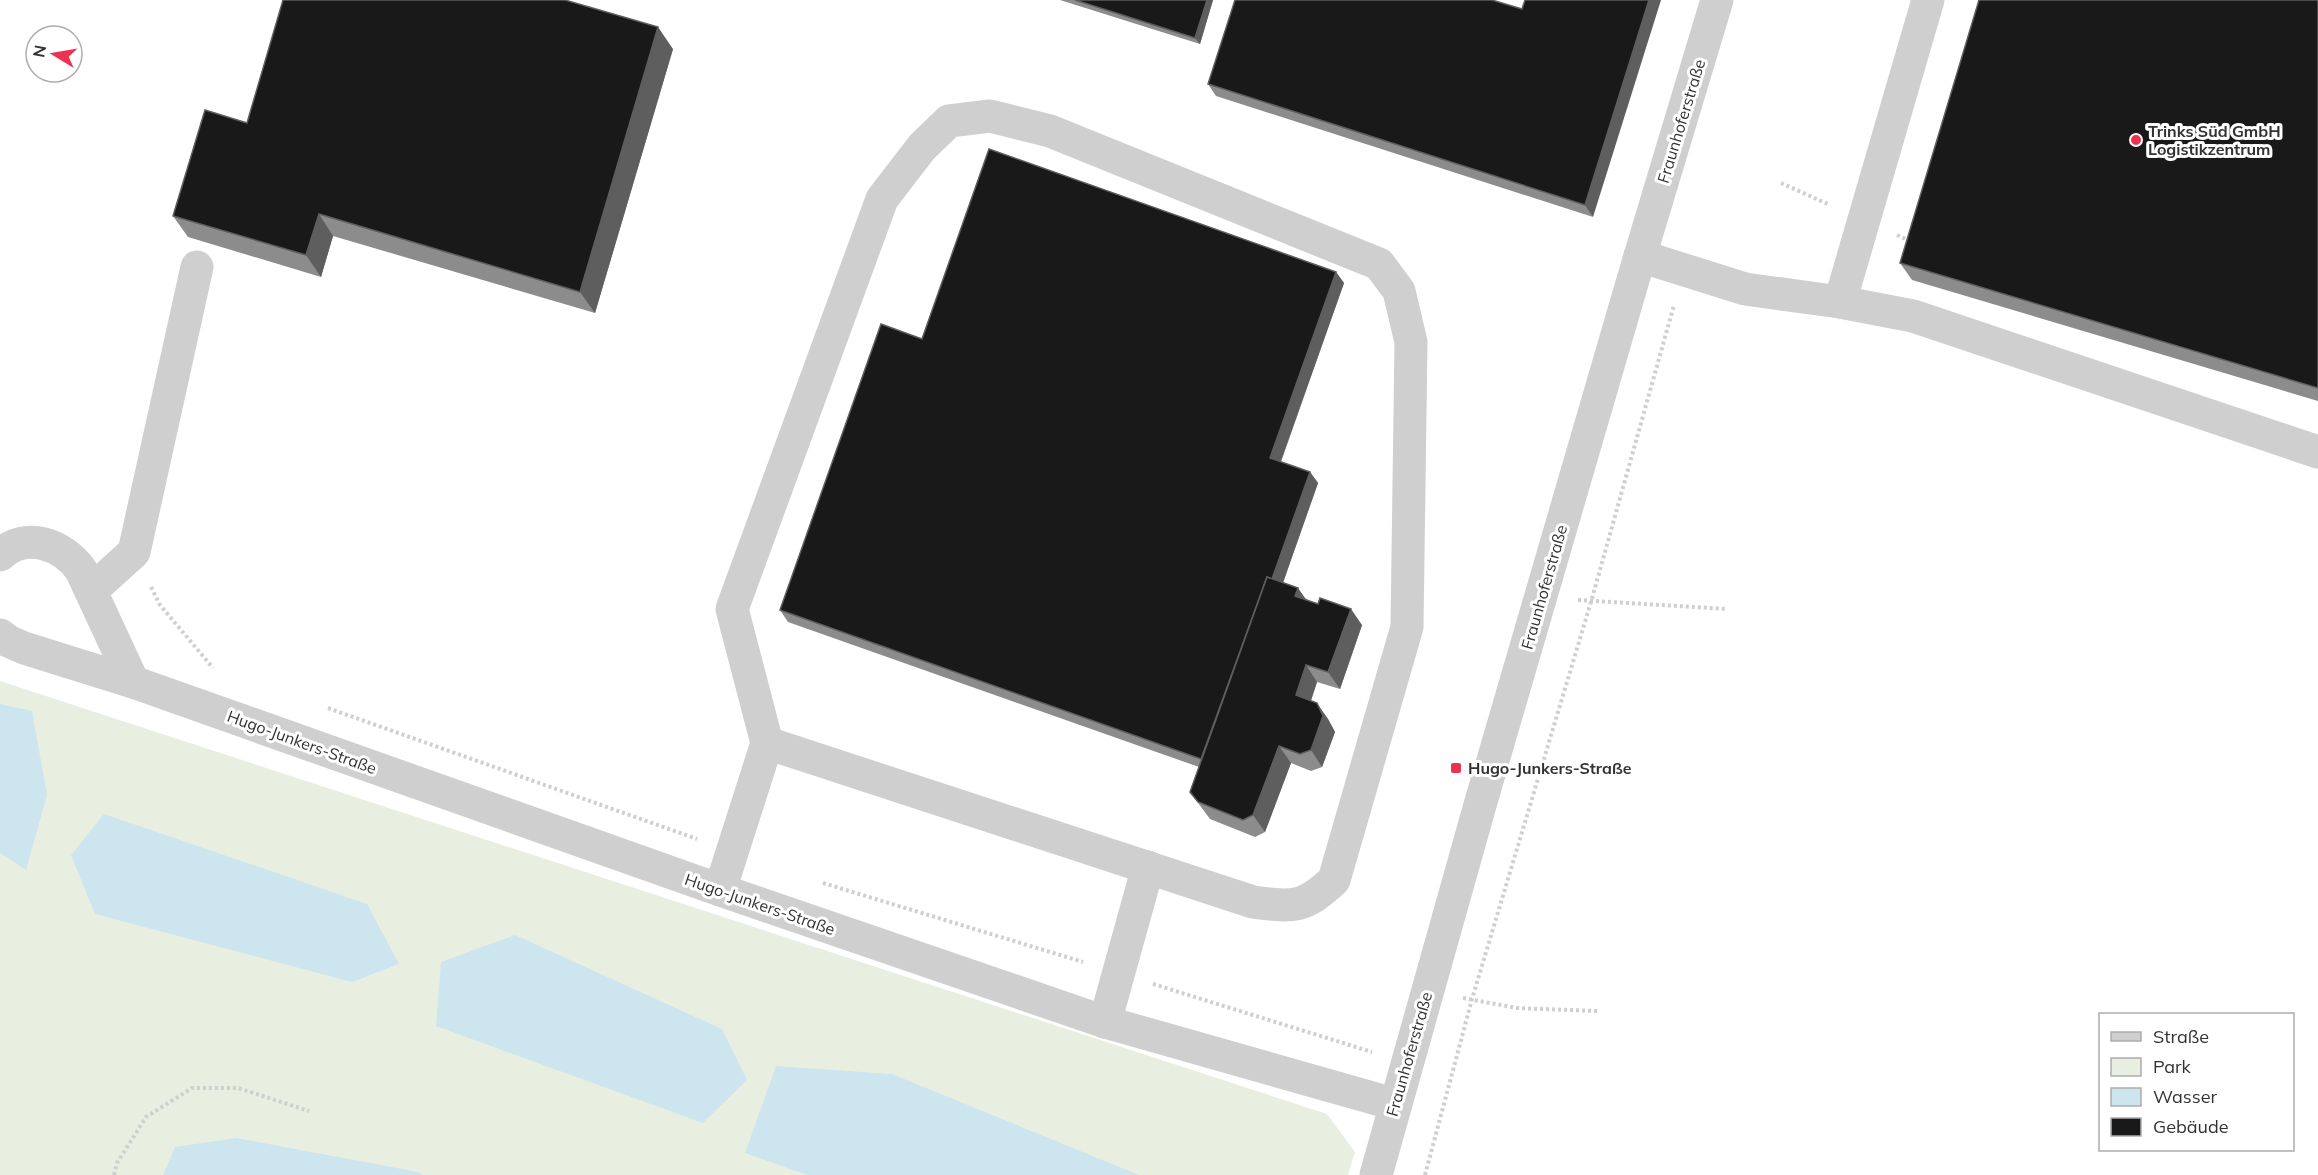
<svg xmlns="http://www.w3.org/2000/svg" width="2318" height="1175" font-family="Mulish,sans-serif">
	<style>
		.green { fill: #e9efe0 }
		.water { fill: #cce5ef }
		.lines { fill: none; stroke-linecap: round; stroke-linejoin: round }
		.path { stroke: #cfcfcf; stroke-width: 4; stroke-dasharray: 3 3; stroke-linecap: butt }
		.minor { stroke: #cfcfcf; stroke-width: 33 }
		.wall { fill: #8c8c8c }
		.shaded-wall { fill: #5e5e5e }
		.building { fill: #191919; stroke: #5e5e5e; stroke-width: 1.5 }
		.poi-dot { fill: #ec3151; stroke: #fff; stroke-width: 2 }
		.labels { text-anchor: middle; stroke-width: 6; stroke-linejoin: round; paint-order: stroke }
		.street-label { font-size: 16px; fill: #323232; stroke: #fff }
		.poi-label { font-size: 16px; font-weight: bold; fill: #323232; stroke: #fff; text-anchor: start }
	</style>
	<rect width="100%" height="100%" fill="#fff"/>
	<path class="green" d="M 0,681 L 1327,1114 L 1355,1152 L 1348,1175 L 0,1175 Z"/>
	<g class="water">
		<path d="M 0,704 L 32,711 L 47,795 L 26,870 L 0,853 Z"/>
		<path d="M 104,814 L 367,904 L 399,964 L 352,982 L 95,914 L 71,855 Z"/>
		<path d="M 515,935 L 722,1029 L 747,1080 L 703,1123 L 436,1026 L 441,962 Z"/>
		<path d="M 776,1066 L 892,1074 L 1139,1175 L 807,1175 L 745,1153 Z"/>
		<path d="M 236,1138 L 418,1172 L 423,1175 L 163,1175 L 175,1147 Z"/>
	</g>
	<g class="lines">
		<g class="path">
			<path d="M 1781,183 L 1830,205"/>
			<path d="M 1897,235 L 1912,242"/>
			<path d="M 151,587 L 160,605 L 213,668"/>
			<path d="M 1578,600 L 1727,609"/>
			<path d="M 328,708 L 697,839"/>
			<path d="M 823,883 L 1083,962"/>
			<path d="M 1153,984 L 1372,1052"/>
			<path d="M 1463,998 L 1517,1008 L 1597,1011"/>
			<path d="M 114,1175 L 117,1163 L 146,1117 L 192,1088 L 238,1088 L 309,1111"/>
			<path d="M 1425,1175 L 1472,999 L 1591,602 L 1674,305"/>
		</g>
		<g class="minor">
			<path d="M 1640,256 L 1745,289 L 1840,302 L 1913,316 L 2318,452"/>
			<path d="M 1840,302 L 1928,0"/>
			<path d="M 0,555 C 26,530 63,545 81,570 L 133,682"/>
			<path d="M 91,591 L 134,552 L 197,267"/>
			<path d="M 0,635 L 8,641 L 24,648 L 133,682 L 720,890 L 1105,1022 L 1394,1104"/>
			<path d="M 720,890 L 767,743 L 732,609 L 882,199 L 922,147 L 949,121 L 990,116 L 1050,131 L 1379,264 L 1399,291 L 1411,342 L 1407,627 L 1334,880 C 1303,909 1293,907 1253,902 L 767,743"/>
			<path d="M 1105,1022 L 1148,867"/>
			<path d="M 1376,1175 L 1482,798 L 1640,256 L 1717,0"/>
		</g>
	</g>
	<g class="wall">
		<path d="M 1060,0 L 1213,0 L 1200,44 Z"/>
		<path d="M 1492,0 L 1593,217 L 1216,96 L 1208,84 Z"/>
		<path d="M 2318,0 L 2318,401 L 1912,280 L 1900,263 Z"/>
		<path d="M 673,49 L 595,313 L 333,236 L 321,277 L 188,237 L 173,216 L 247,123 Z"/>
		<path d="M 1336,272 L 1344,283 L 1281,462 L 1310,472 L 1318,483 L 1283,583 L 1306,599 L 1362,625 L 1340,689 L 1317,682 L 1311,701 L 1328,719 L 1335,732 L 1322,767 L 1311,771 L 1291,763 L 1265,832 L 1255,837 L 1210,819 L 1190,792 L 1199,767 L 788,622 L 780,610 L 922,339 Z"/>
	</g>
	<g class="shaded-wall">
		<path d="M 1207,0 L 1213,0 L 1200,44 L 1195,38 Z"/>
		<path d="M 1649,0 L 1661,0 L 1593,217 L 1585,205 Z"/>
		<path d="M 658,27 L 673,49 L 595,313 L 580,292 Z"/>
		<path d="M 319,214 L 333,236 L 321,277 L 306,255 Z"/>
		<path d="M 1336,272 L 1344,283 L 1278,469 L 1270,458 Z"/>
		<path d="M 1310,472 L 1318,483 L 1216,773 L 1208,761 Z"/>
		<path d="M 1298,588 L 1310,605 L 1295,596 Z"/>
		<path d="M 1351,609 L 1362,625 L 1340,689 L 1328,672 Z"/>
		<path d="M 1306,665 L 1317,682 L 1307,712 L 1296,695 Z"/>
		<path d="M 1317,703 L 1328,719 L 1335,732 L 1322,767 L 1311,750 Z"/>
		<path d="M 1279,746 L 1291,763 L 1265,832 L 1253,815 Z"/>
	</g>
	<g class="building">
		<path d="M 283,0 L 565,0 L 658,27 L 580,292 L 319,214 L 306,255 L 173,216 L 205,110 L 247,123 Z"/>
		<path d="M 1075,0 L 1207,0 L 1195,38 Z"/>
		<path d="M 1235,0 L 1492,0 L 1522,9 L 1525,0 L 1649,0 L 1585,205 L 1208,84 Z"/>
		<path d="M 1979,0 L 2318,0 L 2318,388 L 1900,263 Z"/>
		<path d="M 989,149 L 1336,272 L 1270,458 L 1310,472 L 1272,579 L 1267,577 L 1201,759 L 780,610 L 881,324 L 922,339 Z"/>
		<path d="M 1267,577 L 1298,588 L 1295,596 L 1318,604 L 1320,598 L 1351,609 L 1328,672 L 1306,665 L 1296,695 L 1317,703 L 1323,716 L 1311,750 L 1300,754 L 1279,746 L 1253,815 L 1243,820 L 1198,802 L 1190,792 Z"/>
	</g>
	<g class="poi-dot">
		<circle cx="2136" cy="140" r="6"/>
		<rect x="1450" y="762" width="12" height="12" rx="3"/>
	</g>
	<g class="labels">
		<g class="street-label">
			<text transform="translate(1681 121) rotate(-73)" y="6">Fraunhoferstraße</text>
			<text transform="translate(1544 587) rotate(-74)" y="6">Fraunhoferstraße</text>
			<text transform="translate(302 742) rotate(20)" y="6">Hugo-Junkers-Straße</text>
			<text transform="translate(760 904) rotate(19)" y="6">Hugo-Junkers-Straße</text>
			<text transform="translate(1409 1054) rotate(-74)" y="6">Fraunhoferstraße</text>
		</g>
		<g class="poi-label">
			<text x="2148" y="137">Trinks Süd GmbH<tspan x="2148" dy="18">Logistikzentrum</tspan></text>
			<text x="1468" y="774">Hugo-Junkers-Straße</text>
		</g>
	</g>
	<rect x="2099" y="1013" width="195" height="138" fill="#ffffff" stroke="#adadad" stroke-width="1.5"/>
	<rect x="2111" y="1032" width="30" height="9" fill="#cfcfcf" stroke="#adadad" stroke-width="1.5"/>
	<text x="2153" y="1043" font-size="18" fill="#323232">Straße</text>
	<rect x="2111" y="1058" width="30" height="18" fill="#e9efe0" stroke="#adadad" stroke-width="1.5"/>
	<text x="2153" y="1073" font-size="18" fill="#323232">Park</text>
	<rect x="2111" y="1088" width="30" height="18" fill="#cce5ef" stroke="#adadad" stroke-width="1.5"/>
	<text x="2153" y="1103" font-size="18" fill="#323232">Wasser</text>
	<rect x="2111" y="1118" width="30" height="18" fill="#191919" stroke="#adadad" stroke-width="1.5"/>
	<text x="2153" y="1133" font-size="18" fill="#323232">Gebäude</text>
	<g transform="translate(54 54) rotate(281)"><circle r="28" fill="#ffffff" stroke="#adadad" stroke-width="1.5"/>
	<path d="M0-4.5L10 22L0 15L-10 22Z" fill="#ec3151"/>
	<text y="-9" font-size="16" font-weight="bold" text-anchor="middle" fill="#323232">N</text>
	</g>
</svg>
